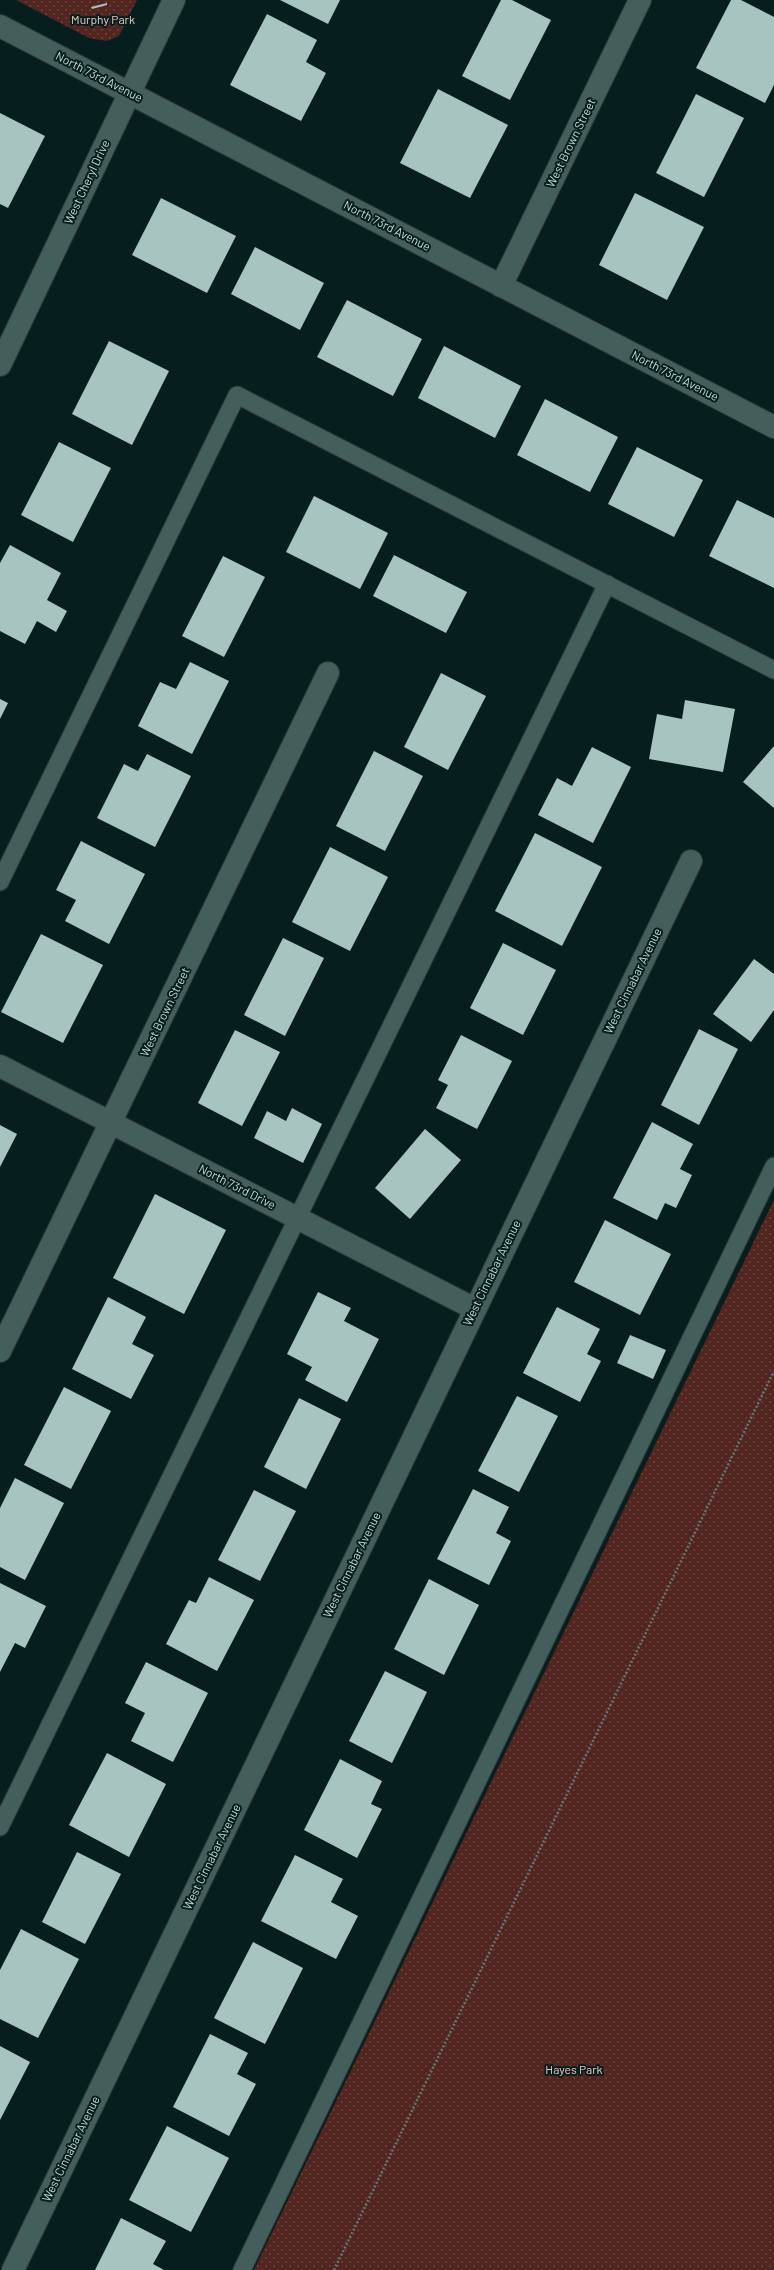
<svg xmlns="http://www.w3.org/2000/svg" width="774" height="2270" font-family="Barlow,sans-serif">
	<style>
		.park { fill: url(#park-dots) }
		.building { fill: #a7c4c1 }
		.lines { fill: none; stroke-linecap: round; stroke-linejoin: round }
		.lane-casing { stroke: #2d3736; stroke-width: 19 }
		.street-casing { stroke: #2d3736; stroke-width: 24 }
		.path { stroke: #627675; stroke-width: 2.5; stroke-dasharray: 2 2; stroke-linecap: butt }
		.lane { stroke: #445e5b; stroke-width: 17 }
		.street { stroke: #445e5b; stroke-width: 22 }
		.labels { text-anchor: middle; stroke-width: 4; stroke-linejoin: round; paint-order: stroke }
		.park-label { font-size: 12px; fill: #f2c7c1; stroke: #061f1e }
		.street-label { font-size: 12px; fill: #cbd9d8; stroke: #061f1e }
	</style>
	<defs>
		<pattern id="park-dots" width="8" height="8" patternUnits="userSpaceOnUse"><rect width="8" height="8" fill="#532520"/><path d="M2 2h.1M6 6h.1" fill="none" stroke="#6a4440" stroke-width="1.8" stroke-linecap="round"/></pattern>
	</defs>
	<rect width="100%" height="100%" fill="#061f1e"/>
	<g class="park">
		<path d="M 16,0 L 137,0 L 119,36 L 107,41 L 89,38 Z"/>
		<path d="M 774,1200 L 774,2270 L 254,2270 Z"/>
	</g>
	<g class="building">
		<path d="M 280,0 L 340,0 L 328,24 Z"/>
		<path d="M 501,0 L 512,0 L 551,20 L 510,100 L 462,76 Z"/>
		<path d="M 731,0 L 741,0 L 774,17 L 774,85 L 765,103 L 696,68 Z"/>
		<path d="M 107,3 L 107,5 L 92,9 L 91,7 Z"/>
		<path d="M 267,14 L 317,40 L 306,62 L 326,73 L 301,121 L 230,85 Z"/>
		<path d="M 438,89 L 508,125 L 470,198 L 400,163 Z"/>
		<path d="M 696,94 L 744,118 L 704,197 L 656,173 Z"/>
		<path d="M 0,113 L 45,136 L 8,208 L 0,204 Z"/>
		<path d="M 635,193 L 704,227 L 667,300 L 599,265 Z"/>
		<path d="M 161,198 L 236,236 L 207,293 L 132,255 Z"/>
		<path d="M 255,247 L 324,283 L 300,330 L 231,294 Z"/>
		<path d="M 347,300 L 422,339 L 393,396 L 317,357 Z"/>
		<path d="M 109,341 L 169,371 L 132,445 L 72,414 Z"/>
		<path d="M 444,346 L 521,386 L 495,438 L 418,398 Z"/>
		<path d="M 545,399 L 618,437 L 590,492 L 517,455 Z"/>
		<path d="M 59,442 L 111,468 L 73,542 L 21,515 Z"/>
		<path d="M 637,447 L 703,480 L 674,537 L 608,504 Z"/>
		<path d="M 314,496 L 388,533 L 360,589 L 286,552 Z"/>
		<path d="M 737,500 L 774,518 L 774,588 L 709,556 Z"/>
		<path d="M 10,545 L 61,573 L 47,600 L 67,611 L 56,632 L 37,621 L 25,644 L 0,631 L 0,563 Z"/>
		<path d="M 394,555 L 467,592 L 446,633 L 373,596 Z"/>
		<path d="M 223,556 L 265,577 L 224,657 L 182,636 Z"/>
		<path d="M 190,662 L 229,681 L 192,754 L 138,726 L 160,682 L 176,689 Z"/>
		<path d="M 441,673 L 486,696 L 448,770 L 404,747 Z"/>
		<path d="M 0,699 L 8,703 L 0,719 Z"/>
		<path d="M 685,700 L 735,709 L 723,772 L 649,759 L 657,714 L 682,719 Z"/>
		<path d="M 774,746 L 774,808 L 743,782 Z"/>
		<path d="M 592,747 L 631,767 L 593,843 L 538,815 L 557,778 L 572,786 Z"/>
		<path d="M 374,751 L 423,776 L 385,851 L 336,826 Z"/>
		<path d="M 147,754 L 191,776 L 155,847 L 97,818 L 124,764 L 138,771 Z"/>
		<path d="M 535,833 L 602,867 L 562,946 L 495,911 Z"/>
		<path d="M 81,841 L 145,874 L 109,944 L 65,921 L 76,900 L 56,890 Z"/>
		<path d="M 330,847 L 388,877 L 350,951 L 292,922 Z"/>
		<path d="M 41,934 L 103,965 L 63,1043 L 1,1012 Z"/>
		<path d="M 283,938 L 324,958 L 285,1036 L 244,1015 Z"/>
		<path d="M 503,943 L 556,970 L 523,1035 L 470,1008 Z"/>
		<path d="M 754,959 L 774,974 L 774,1010 L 751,1042 L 713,1014 Z"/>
		<path d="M 699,1029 L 738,1049 L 699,1125 L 661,1105 Z"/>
		<path d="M 235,1030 L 280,1052 L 242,1126 L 198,1103 Z"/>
		<path d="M 461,1035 L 512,1061 L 477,1129 L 436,1108 L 448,1085 L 438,1080 Z"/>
		<path d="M 292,1108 L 322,1124 L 303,1163 L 254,1138 L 267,1111 L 286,1121 Z"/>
		<path d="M 652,1122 L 693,1144 L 680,1169 L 692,1175 L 676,1208 L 665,1203 L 657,1220 L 613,1198 Z"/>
		<path d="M 0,1125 L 17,1134 L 0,1167 Z"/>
		<path d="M 425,1129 L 461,1160 L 410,1219 L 375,1188 Z"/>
		<path d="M 155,1194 L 226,1230 L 184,1314 L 113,1278 Z"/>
		<path d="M 605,1220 L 671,1254 L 640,1315 L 574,1282 Z"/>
		<path d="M 318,1292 L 351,1308 L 344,1321 L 379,1339 L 347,1402 L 305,1380 L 312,1367 L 287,1354 Z"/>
		<path d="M 108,1297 L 146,1317 L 132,1344 L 154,1355 L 131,1399 L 72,1369 Z"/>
		<path d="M 557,1307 L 600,1329 L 587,1354 L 601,1361 L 580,1402 L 523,1373 Z"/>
		<path d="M 630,1335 L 666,1350 L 653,1379 L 617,1363 Z"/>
		<path d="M 64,1387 L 111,1411 L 71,1489 L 24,1465 Z"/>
		<path d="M 517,1396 L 558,1416 L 519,1492 L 478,1471 Z"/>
		<path d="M 299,1398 L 341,1419 L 306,1489 L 264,1467 Z"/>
		<path d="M 15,1478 L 64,1503 L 25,1580 L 0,1567 L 0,1508 Z"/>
		<path d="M 473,1489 L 509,1507 L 496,1533 L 511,1541 L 489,1585 L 437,1559 Z"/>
		<path d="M 254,1490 L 296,1511 L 260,1581 L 218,1560 Z"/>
		<path d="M 209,1577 L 254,1600 L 217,1671 L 166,1644 L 189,1600 L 196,1603 Z"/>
		<path d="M 429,1579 L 479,1605 L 444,1675 L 394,1649 Z"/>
		<path d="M 0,1583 L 46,1606 L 25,1648 L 15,1643 L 0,1672 Z"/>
		<path d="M 146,1662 L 208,1693 L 173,1762 L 131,1741 L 145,1713 L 125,1703 Z"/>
		<path d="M 385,1671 L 427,1692 L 392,1763 L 349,1741 Z"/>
		<path d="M 107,1753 L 166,1784 L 129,1857 L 69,1825 Z"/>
		<path d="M 340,1759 L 382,1781 L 371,1804 L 382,1809 L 357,1858 L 304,1830 Z"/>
		<path d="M 77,1852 L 121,1874 L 85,1944 L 42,1922 Z"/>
		<path d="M 295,1855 L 343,1879 L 331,1902 L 358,1916 L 336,1959 L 261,1921 Z"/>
		<path d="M 21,1929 L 79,1959 L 38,2038 L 0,2019 L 0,1970 Z"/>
		<path d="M 253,1942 L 303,1968 L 265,2044 L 214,2018 Z"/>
		<path d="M 210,2034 L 248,2053 L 237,2074 L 256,2084 L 229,2136 L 173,2107 Z"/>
		<path d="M 0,2046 L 30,2062 L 0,2120 Z"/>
		<path d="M 167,2126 L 229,2158 L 191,2232 L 129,2200 Z"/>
		<path d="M 121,2218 L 166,2241 L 153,2264 L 164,2270 L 95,2270 Z"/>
	</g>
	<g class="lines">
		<g class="lane-casing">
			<g id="lane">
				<path d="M 0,882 L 237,395 L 774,670"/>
				<path d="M 0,1827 L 607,584"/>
				<path d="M 242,2270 L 774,1166"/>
			</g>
		</g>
		<g class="street-casing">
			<g id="street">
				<path d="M 0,26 L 774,427"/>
				<path d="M 501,286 L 640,0"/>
				<path d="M 0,365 L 174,0"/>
				<path d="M 0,1066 L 475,1309"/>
				<path d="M 0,1351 L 328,673"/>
				<path d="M 13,2270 L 691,861"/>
			</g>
		</g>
		<path class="path" d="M 334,2270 L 774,1371"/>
		<use href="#lane" class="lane"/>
		<use href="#street" class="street"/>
	</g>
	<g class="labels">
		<g class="park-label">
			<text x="103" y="24">Murphy Park</text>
			<text x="574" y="2074">Hayes Park</text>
		</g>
		<g class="street-label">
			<text transform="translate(99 77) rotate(27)" y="4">North 73rd Avenue</text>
			<text transform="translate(571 143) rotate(-64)" y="4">West Brown Street</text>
			<text transform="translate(87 182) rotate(-65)" y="4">West Cheryl Drive</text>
			<text transform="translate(387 226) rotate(27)" y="4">North 73rd Avenue</text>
			<text transform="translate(675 376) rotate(27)" y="4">North 73rd Avenue</text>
			<text transform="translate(633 981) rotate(-64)" y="4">West Cinnabar Avenue</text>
			<text transform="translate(165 1012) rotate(-64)" y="4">West Brown Street</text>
			<text transform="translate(237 1187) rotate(27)" y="4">North 73rd Drive</text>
			<text transform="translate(492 1273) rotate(-64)" y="4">West Cinnabar Avenue</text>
			<text transform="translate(352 1565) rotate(-64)" y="4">West Cinnabar Avenue</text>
			<text transform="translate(212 1857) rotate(-64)" y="4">West Cinnabar Avenue</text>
			<text transform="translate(71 2149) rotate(-64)" y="4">West Cinnabar Avenue</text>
		</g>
	</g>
</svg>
